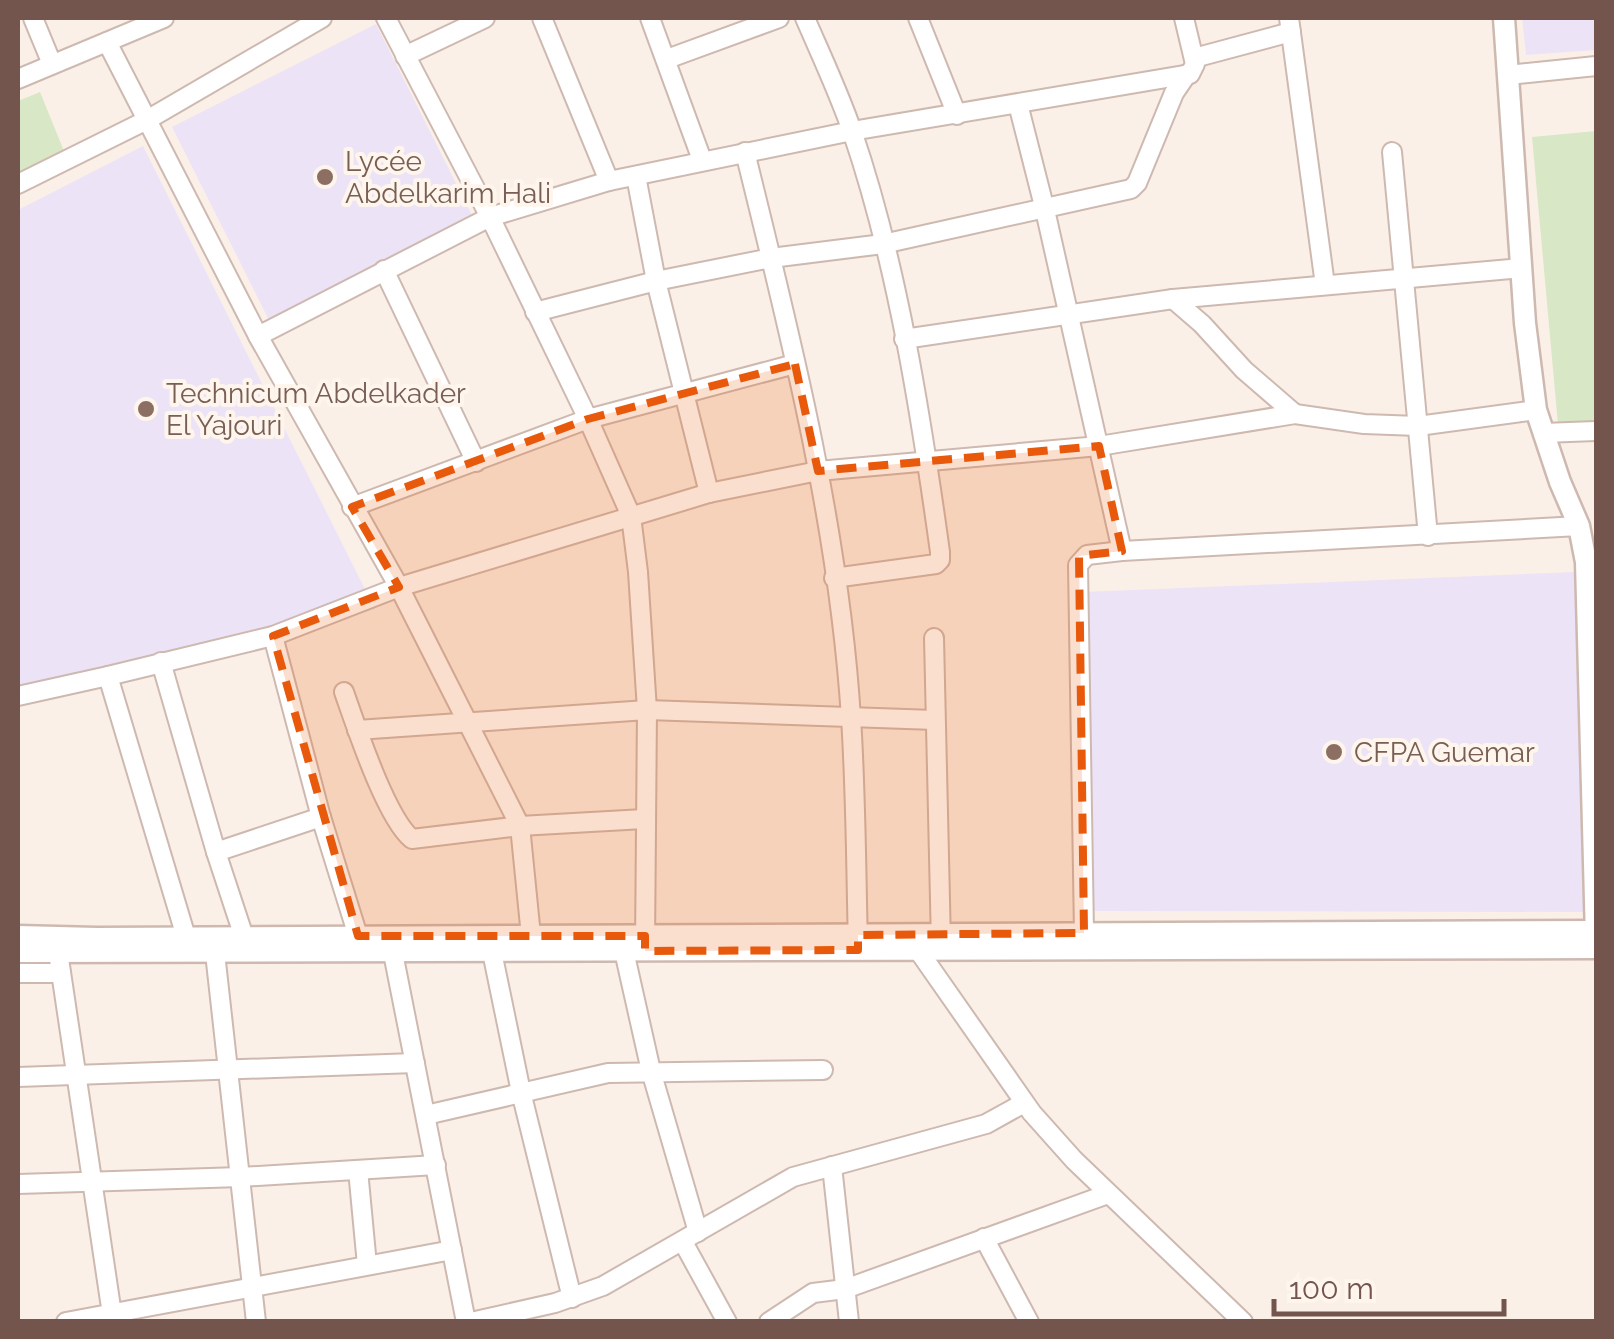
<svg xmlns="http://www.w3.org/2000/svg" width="1614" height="1339" font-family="Raleway,sans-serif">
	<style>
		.education { fill: #ede3f7 }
		.green { fill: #d8e8c6 }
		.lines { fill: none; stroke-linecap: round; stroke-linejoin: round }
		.minor-casing { stroke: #ceb9b1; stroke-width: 22 }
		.tertiary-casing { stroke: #ceb9b1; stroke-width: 25 }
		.minor { stroke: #fff; stroke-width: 18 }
		.tertiary { stroke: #fff; stroke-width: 20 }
		.marked { fill: #e8590c; fill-opacity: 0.2; stroke: #e8590c; stroke-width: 8; stroke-dasharray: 20 12; stroke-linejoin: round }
		.education-dot { fill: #8d6e63; stroke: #fef5ed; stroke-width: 4 }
		.labels { text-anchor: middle; stroke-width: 8; stroke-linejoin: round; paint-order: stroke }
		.education-label { font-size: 28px; fill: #785e54; stroke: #fef5ed; text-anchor: start }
	</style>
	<rect width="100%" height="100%" fill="#fbf0e7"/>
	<g class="education">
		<path d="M 1522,18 L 1596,18 L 1596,50 L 1526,55 Z"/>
		<path d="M 376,24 L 478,227 L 274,330 L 172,127 Z"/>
		<path d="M 143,146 L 375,609 L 265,645 L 18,702 L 18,210 Z"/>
		<path d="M 1575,572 L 1586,912 L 1091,911 L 1083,592 Z"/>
	</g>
	<g class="green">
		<path d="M 40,92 L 66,156 L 18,180 L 18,101 Z"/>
		<path d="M 1596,131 L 1596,423 L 1558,425 L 1532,137 Z"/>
	</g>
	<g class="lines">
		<g class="minor-casing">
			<g id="minor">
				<path d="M 33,18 L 52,64"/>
				<path d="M 386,18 L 490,217 L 588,419 L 795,364"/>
				<path d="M 542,18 L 609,181"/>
				<path d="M 650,18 L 702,160"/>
				<path d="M 805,18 C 821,55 839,93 852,131 C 897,262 921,415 940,552 L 940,560 L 936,564 L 834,578"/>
				<path d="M 918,18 L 957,115"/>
				<path d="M 1289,18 L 1325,285"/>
				<path d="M 107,42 L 258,336 L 399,587 L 520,826 L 531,936"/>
				<path d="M 405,56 L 485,18"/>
				<path d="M 1194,58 L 1291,32"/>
				<path d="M 667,59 L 779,18"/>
				<path d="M 1508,75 L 1596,66"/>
				<path d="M 18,79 L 164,18"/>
				<path d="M 1018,104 L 1045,210 L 1122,551 L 1579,526"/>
				<path d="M 745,152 C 791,338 839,527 851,718 C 856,794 856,870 858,946"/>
				<path d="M 1392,152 L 1428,536"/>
				<path d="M 636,176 L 656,281 L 709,493"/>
				<path d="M 18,184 L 147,120 L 322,18"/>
				<path d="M 384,270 L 476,462"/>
				<path d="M 1173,299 L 1202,324 L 1244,370 L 1295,414"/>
				<path d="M 535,312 L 656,281 L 771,258 L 883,244 L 1131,189 L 1137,183 L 1174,93 L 1187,74"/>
				<path d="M 258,336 L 490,217 L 609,181 L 852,131 L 1190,74 L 1195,64 L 1184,18"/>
				<path d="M 904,339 L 1173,299 L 1522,268"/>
				<path d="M 1543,433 L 1596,431"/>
				<path d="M 352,507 L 588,419 L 631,516 L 638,572 L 647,710 L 645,946"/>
				<path d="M 273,636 L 321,817 L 358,936"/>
				<path d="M 934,638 L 941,944"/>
				<path d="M 161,662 L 216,852 L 244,937"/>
				<path d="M 108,676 L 273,636 L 399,587 L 709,493 L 818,471 L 1099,446 L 1295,414 L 1364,424 L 1418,426 L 1536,410"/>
				<path d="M 344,692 C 356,726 386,818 412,839 L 520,826 L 644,819"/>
				<path d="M 18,696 L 108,676 L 186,937"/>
				<path d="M 357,730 L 647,710 L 935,720"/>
				<path d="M 216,852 L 321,817"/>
				<path d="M 1084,933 L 1078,565 L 1087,555 L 1122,551"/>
				<path d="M 918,950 L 1032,1113 L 1074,1160 L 1243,1322"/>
				<path d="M 624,951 L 651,1071 L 698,1232"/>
				<path d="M 58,952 L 113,1321"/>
				<path d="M 492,952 L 521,1092 L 572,1298"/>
				<path d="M 215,953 L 256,1322"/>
				<path d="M 393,953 L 466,1322"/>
				<path d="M 18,973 L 61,973"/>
				<path d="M 18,1077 L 415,1063"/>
				<path d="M 426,1115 L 608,1073 L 823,1070"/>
				<path d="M 832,1166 L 849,1322"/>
				<path d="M 358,1170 L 367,1265"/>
				<path d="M 18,1184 L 241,1177 L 436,1165"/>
				<path d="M 984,1238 L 1029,1322"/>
				<path d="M 683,1242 L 727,1322"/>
				<path d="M 66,1322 L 452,1250"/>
				<path d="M 471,1322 L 555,1303 L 603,1286 L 793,1177 L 986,1124 L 1024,1103"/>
				<path d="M 769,1322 L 813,1293 L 845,1289 L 1108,1194"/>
			</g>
		</g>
		<g class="tertiary-casing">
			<g id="tertiary">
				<path d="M 1504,18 L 1525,323 L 1536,410 L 1560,482 L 1579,526 L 1586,562 L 1596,938"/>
				<path d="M 18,936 L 97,938 L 1596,931"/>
				<path d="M 18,952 L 1596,948"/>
			</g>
		</g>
		<use href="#minor" class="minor"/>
		<use href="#tertiary" class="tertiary"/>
	</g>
	<path class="marked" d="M 795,364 L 818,471 L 1099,446 L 1122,551 L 1079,556 L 1084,933 L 858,935 L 858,950 L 645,951 L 645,936 L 358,936 L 273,636 L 399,587 L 352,507 L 588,419 Z"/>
	<g class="education-dot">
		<circle cx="325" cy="177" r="10"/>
		<circle cx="146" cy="409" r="10"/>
		<circle cx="1334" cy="752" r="10"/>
	</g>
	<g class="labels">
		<g class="education-label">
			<text x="345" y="171">Lycée<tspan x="345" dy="32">Abdelkarim Hali</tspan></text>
			<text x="166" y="403">Technicum Abdelkader<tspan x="166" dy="32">El Yajouri</tspan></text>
			<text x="1354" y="762">CFPA Guemar</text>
		</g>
	</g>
	<rect width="1614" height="1339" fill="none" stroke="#73554d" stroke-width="40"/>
	<path d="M1274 1299v15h230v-15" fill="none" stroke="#73554d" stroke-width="5"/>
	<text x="1289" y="1299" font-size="30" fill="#73554d" stroke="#fef5ed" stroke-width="8" paint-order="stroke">100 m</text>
</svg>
